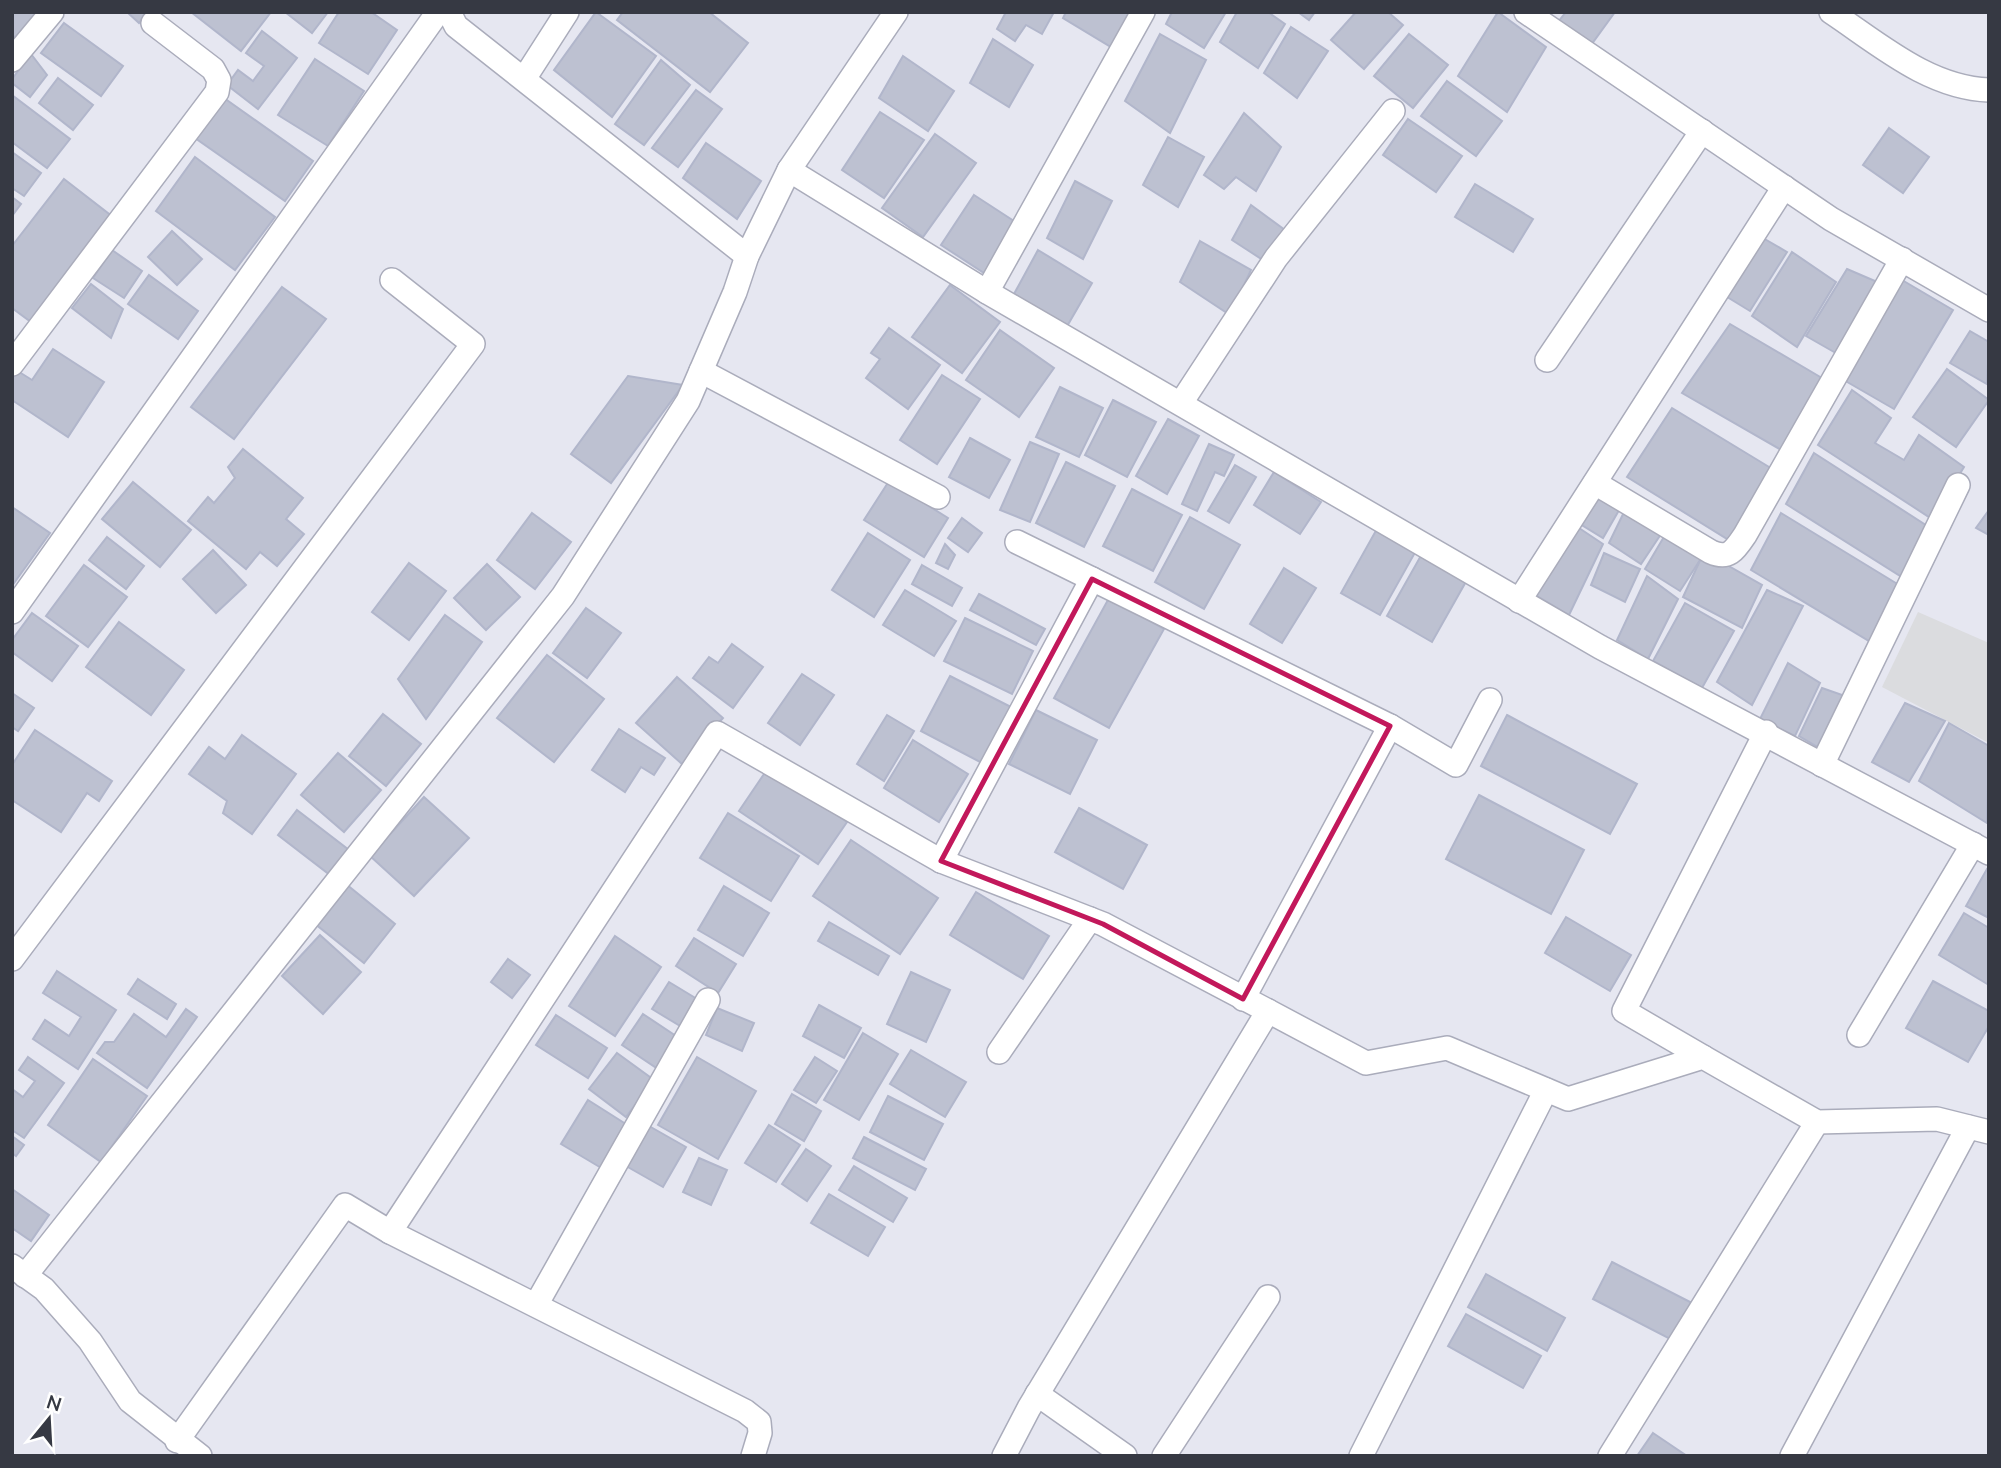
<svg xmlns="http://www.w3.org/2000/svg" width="2001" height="1468" font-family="Mulish,sans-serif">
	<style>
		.parking { fill: #dbdcdf }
		.building { fill: #bdc1d1; stroke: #b1b6cb; stroke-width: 2 }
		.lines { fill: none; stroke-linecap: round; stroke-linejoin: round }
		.minor-casing { stroke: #aaacbb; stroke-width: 26 }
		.minor { stroke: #fff; stroke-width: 23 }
		.marked { fill: none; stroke: #c2185b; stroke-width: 5; stroke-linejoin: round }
	</style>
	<rect width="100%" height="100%" fill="#e6e7f1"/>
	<path class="parking" d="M 1918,612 L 1989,643 L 1989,743 L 1882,687 Z"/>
	<g class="building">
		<path d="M 12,12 L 41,12 L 21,41 L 12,35 Z"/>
		<path d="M 127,12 L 149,12 L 139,23 Z"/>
		<path d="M 191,12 L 271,12 L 241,51 Z"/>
		<path d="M 285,12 L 328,12 L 312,33 Z"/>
		<path d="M 339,12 L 371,12 L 397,30 L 368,74 L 319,43 Z"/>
		<path d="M 596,12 L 656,56 L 612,117 L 554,70 Z"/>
		<path d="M 623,12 L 709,12 L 748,43 L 710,92 L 617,20 Z"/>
		<path d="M 1006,12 L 1054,12 L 1042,34 L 1026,25 L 1015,41 L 997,29 Z"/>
		<path d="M 1066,12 L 1131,12 L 1111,47 L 1063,18 Z"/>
		<path d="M 1172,12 L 1226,12 L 1204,48 L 1166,24 Z"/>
		<path d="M 1237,12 L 1268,12 L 1285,24 L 1258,68 L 1220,42 Z"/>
		<path d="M 1298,12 L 1315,12 L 1309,20 Z"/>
		<path d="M 1356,12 L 1388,12 L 1403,25 L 1364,69 L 1331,40 Z"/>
		<path d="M 1498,12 L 1546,47 L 1507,112 L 1458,76 Z"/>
		<path d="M 1566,12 L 1615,12 L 1591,45 L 1558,22 Z"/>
		<path d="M 64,23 L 123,66 L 101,96 L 41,53 Z"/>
		<path d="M 1291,27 L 1328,51 L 1297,98 L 1264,73 Z"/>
		<path d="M 262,31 L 297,58 L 258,109 L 227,85 L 238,70 L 253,81 L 264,66 L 246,53 Z"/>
		<path d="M 1160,34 L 1206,60 L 1170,133 L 1125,101 Z"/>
		<path d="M 1409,34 L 1448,65 L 1413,108 L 1374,76 Z"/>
		<path d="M 993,39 L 1033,65 L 1009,107 L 970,83 Z"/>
		<path d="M 31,54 L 47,75 L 30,97 L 12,83 L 12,79 Z"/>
		<path d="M 903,56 L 954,91 L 928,131 L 879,98 Z"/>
		<path d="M 315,59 L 364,91 L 328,146 L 278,115 Z"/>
		<path d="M 661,60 L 690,85 L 644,145 L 615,124 Z"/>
		<path d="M 58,78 L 93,105 L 73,130 L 39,103 Z"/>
		<path d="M 1447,81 L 1502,121 L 1476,156 L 1421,116 Z"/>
		<path d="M 696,90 L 722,109 L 678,167 L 652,148 Z"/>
		<path d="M 12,95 L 70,139 L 47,168 L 12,142 Z"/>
		<path d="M 224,98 L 313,161 L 285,201 L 195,138 Z"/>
		<path d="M 880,112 L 924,140 L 884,198 L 842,170 Z"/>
		<path d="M 1244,113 L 1281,147 L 1256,191 L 1236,177 L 1224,189 L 1204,175 Z"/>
		<path d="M 1408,119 L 1462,156 L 1436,192 L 1383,155 Z"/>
		<path d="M 1889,128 L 1929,157 L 1903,193 L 1863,165 Z"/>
		<path d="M 935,134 L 976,163 L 923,237 L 882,208 Z"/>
		<path d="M 1168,137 L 1204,157 L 1178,207 L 1143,185 Z"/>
		<path d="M 706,143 L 761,181 L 737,219 L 683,178 Z"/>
		<path d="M 12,152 L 41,173 L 24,196 L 12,188 Z"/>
		<path d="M 195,157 L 275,217 L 235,270 L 156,211 Z"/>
		<path d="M 64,179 L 113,217 L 31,322 L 12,308 L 12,246 Z"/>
		<path d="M 1075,181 L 1112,201 L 1083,259 L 1047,238 Z"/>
		<path d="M 1475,184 L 1533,219 L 1513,252 L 1455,217 Z"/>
		<path d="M 974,195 L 1017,223 L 984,273 L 941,245 Z"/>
		<path d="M 12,197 L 21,204 L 12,216 Z"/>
		<path d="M 1251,205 L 1285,230 L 1266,262 L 1232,240 Z"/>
		<path d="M 172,231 L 202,259 L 177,285 L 148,257 Z"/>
		<path d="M 1756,234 L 1787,252 L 1750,311 L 1719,292 Z"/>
		<path d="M 1200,241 L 1251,270 L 1230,315 L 1180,282 Z"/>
		<path d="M 112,250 L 142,271 L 124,298 L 93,278 Z"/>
		<path d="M 1038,250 L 1092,283 L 1066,328 L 1014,294 Z"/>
		<path d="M 1792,252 L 1836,282 L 1797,347 L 1752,316 Z"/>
		<path d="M 1847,269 L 1882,284 L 1841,356 L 1806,336 Z"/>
		<path d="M 149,275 L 198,311 L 178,339 L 128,304 Z"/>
		<path d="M 1902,280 L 1953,310 L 1894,409 L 1842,379 Z"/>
		<path d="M 91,284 L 123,309 L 111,338 L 72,308 Z"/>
		<path d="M 950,285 L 1000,322 L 962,373 L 912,337 Z"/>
		<path d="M 282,287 L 326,319 L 234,439 L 191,407 Z"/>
		<path d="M 1730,324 L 1827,381 L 1783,451 L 1682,393 Z"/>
		<path d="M 889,328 L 940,365 L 908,409 L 866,378 L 880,359 L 871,353 Z"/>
		<path d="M 1000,330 L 1054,368 L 1019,417 L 966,380 Z"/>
		<path d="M 1970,331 L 1989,342 L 1987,384 L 1950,363 Z"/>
		<path d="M 53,349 L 104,382 L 68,437 L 12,400 L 12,376 L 16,370 L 32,380 Z"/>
		<path d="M 1947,369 L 1989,400 L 1956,447 L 1913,417 Z"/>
		<path d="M 942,375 L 980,399 L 937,464 L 900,440 Z"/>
		<path d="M 628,376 L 683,385 L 611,483 L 571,454 Z"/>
		<path d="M 1060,387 L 1103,408 L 1079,457 L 1036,437 Z"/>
		<path d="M 1852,390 L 1891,418 L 1875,443 L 1904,460 L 1919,435 L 1964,467 L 1932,519 L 1818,445 Z"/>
		<path d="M 1113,400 L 1156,422 L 1127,477 L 1085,455 Z"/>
		<path d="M 1672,408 L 1774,470 L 1732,542 L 1627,477 Z"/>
		<path d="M 1168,419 L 1199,436 L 1167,494 L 1136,476 Z"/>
		<path d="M 970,438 L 1010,460 L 989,498 L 949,477 Z"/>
		<path d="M 1030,442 L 1059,454 L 1030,522 L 1000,510 Z"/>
		<path d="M 1209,444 L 1234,455 L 1224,476 L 1215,472 L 1197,511 L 1182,504 Z"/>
		<path d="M 243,449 L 303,498 L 286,519 L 304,534 L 277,566 L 260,552 L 246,569 L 188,521 L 208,497 L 214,503 L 235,478 L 228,467 Z"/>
		<path d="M 1814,453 L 1932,529 L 1905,579 L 1786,504 Z"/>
		<path d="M 1066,462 L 1115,486 L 1084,547 L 1036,523 Z"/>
		<path d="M 1235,465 L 1256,477 L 1229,523 L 1208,511 Z"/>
		<path d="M 1274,472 L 1321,502 L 1300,534 L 1254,505 Z"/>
		<path d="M 889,481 L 948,518 L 924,557 L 864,520 Z"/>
		<path d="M 133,482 L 191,530 L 160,567 L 102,519 Z"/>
		<path d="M 1132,489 L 1182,515 L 1153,571 L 1103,546 Z"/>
		<path d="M 1594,489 L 1622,505 L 1603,538 L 1575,521 Z"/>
		<path d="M 12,507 L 50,533 L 12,586 Z"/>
		<path d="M 1626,508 L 1663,531 L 1641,564 L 1609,543 Z"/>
		<path d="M 1989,510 L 1989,535 L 1976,528 Z"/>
		<path d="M 532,513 L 571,542 L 535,589 L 497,560 Z"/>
		<path d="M 1781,513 L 1904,588 L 1874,644 L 1751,570 Z"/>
		<path d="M 1190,517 L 1240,545 L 1204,609 L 1155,582 Z"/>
		<path d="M 962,518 L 982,533 L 968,552 L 948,538 Z"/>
		<path d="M 1573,524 L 1603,544 L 1569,615 L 1532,593 Z"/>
		<path d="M 1378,527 L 1417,549 L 1380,615 L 1341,593 Z"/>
		<path d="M 868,533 L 910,560 L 874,617 L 832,590 Z"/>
		<path d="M 1665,535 L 1702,557 L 1680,591 L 1645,569 Z"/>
		<path d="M 107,537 L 144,566 L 126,589 L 89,560 Z"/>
		<path d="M 945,544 L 955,555 L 948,569 L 936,563 Z"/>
		<path d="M 213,550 L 246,585 L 216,613 L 183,579 Z"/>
		<path d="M 1423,552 L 1468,578 L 1432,642 L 1387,616 Z"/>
		<path d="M 1704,552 L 1762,585 L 1742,628 L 1683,597 Z"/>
		<path d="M 1604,553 L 1640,569 L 1625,602 L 1591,585 Z"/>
		<path d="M 409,563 L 446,591 L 409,640 L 372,612 Z"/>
		<path d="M 487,564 L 520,597 L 486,630 L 454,598 Z"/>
		<path d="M 84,565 L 127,597 L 88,647 L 46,616 Z"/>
		<path d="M 922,565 L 962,588 L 952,606 L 912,584 Z"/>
		<path d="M 1284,568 L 1316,588 L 1282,643 L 1250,624 Z"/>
		<path d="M 1647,576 L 1678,599 L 1648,659 L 1617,640 Z"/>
		<path d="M 905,590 L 956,621 L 934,656 L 883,625 Z"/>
		<path d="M 1767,590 L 1803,606 L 1752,705 L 1717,682 Z"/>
		<path d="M 979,594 L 1045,629 L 1036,645 L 970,610 Z"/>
		<path d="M 1109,598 L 1164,629 L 1109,728 L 1054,698 Z"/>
		<path d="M 1685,603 L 1734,631 L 1702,688 L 1653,661 Z"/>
		<path d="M 586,608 L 621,633 L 587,678 L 553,653 Z"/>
		<path d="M 32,613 L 78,646 L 52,681 L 12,652 L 12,640 Z"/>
		<path d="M 445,615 L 482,642 L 426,719 L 398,679 Z"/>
		<path d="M 965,618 L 1033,651 L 1012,694 L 944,661 Z"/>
		<path d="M 119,622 L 184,670 L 151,715 L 86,667 Z"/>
		<path d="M 732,644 L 763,667 L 733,708 L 693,678 L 709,657 L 718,663 Z"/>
		<path d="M 547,655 L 604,699 L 554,762 L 497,718 Z"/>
		<path d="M 1788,663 L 1820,683 L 1795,736 L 1760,719 Z"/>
		<path d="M 802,674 L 834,695 L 800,745 L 768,723 Z"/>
		<path d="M 950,676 L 1011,707 L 982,763 L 921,731 Z"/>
		<path d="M 677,677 L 723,718 L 682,764 L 636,723 Z"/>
		<path d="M 1822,688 L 1848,697 L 1821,749 L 1799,736 Z"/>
		<path d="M 12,693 L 34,708 L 18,731 L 12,727 Z"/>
		<path d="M 1905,703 L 1945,721 L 1909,782 L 1872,762 Z"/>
		<path d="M 1036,710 L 1097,740 L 1070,794 L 1009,764 Z"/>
		<path d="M 383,714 L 421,744 L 386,786 L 349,756 Z"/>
		<path d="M 887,715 L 914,731 L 884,781 L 857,764 Z"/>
		<path d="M 1507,715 L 1637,784 L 1610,834 L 1481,766 Z"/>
		<path d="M 1949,723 L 1989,746 L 1987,823 L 1919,781 Z"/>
		<path d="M 619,729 L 665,758 L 654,775 L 641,767 L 625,792 L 592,770 Z"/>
		<path d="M 35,730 L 112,781 L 99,801 L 87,793 L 61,832 L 12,800 L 12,765 Z"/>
		<path d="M 242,735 L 296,774 L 252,834 L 223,813 L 227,801 L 189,774 L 209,747 L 225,759 Z"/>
		<path d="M 913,740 L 968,774 L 939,822 L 884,788 Z"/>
		<path d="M 338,753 L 381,790 L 344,832 L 301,795 Z"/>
		<path d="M 768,768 L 847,822 L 818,864 L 739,811 Z"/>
		<path d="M 1479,795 L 1584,850 L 1551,914 L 1446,859 Z"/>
		<path d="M 424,797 L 469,838 L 414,896 L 370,856 Z"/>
		<path d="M 1079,808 L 1147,845 L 1123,889 L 1055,852 Z"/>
		<path d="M 297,810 L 349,850 L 330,875 L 278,835 Z"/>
		<path d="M 728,813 L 799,856 L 771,901 L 700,858 Z"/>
		<path d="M 851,840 L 938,898 L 900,954 L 813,896 Z"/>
		<path d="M 1987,869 L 1989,870 L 1989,918 L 1966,906 Z"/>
		<path d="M 346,884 L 395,924 L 364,963 L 314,923 Z"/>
		<path d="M 724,886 L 769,913 L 743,956 L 698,930 Z"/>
		<path d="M 976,892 L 1049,936 L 1023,979 L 950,935 Z"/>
		<path d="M 1964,913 L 1989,928 L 1989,985 L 1939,955 Z"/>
		<path d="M 1566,917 L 1631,955 L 1610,991 L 1545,953 Z"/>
		<path d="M 829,922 L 889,956 L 878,975 L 818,941 Z"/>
		<path d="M 320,935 L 361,972 L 323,1014 L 282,976 Z"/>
		<path d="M 615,936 L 661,967 L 615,1036 L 569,1006 Z"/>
		<path d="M 694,938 L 736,964 L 718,993 L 676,966 Z"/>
		<path d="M 508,959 L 530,975 L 512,998 L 491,982 Z"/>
		<path d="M 57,971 L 116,1010 L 78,1069 L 33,1039 L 45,1020 L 69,1036 L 81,1017 L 43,993 Z"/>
		<path d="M 911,972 L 950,990 L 926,1042 L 887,1024 Z"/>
		<path d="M 138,979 L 176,1004 L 167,1019 L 128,994 Z"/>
		<path d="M 1933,981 L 1989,1011 L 1989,1026 L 1968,1062 L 1906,1028 Z"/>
		<path d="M 669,982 L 702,1002 L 685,1029 L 652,1009 Z"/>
		<path d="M 819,1005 L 861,1028 L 844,1058 L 803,1036 Z"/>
		<path d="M 717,1008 L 754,1023 L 742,1051 L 706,1035 Z"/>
		<path d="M 186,1009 L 197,1017 L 147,1088 L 97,1053 L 105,1042 L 114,1042 L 134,1014 L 166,1037 Z"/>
		<path d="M 643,1014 L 679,1038 L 658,1069 L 622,1045 Z"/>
		<path d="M 556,1015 L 607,1048 L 588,1078 L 536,1045 Z"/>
		<path d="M 863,1033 L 898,1054 L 859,1120 L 824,1100 Z"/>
		<path d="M 911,1050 L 966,1082 L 945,1117 L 890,1084 Z"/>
		<path d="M 617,1053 L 654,1080 L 626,1117 L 589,1089 Z"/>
		<path d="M 28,1057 L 64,1083 L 24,1138 L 12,1130 L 12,1089 L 23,1097 L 35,1081 L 19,1070 Z"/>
		<path d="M 697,1057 L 756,1091 L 718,1159 L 658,1125 Z"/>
		<path d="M 815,1057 L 837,1071 L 816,1103 L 794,1090 Z"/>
		<path d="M 93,1059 L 147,1096 L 101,1162 L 48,1125 Z"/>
		<path d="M 792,1094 L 821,1111 L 804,1141 L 775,1124 Z"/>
		<path d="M 888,1096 L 943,1124 L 924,1160 L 870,1132 Z"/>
		<path d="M 588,1100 L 629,1126 L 603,1169 L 561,1144 Z"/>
		<path d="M 769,1125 L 800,1145 L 776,1182 L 745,1163 Z"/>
		<path d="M 649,1126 L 686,1147 L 663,1187 L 626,1166 Z"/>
		<path d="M 12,1136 L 24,1145 L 16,1156 L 12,1153 Z"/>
		<path d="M 864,1137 L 926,1169 L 915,1190 L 853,1158 Z"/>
		<path d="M 806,1149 L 831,1166 L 807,1201 L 782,1184 Z"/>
		<path d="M 699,1158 L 727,1170 L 711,1205 L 683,1192 Z"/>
		<path d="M 854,1166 L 907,1198 L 893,1222 L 839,1190 Z"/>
		<path d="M 12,1189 L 49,1215 L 31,1241 L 12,1228 Z"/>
		<path d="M 829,1194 L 885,1227 L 868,1256 L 811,1223 Z"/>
		<path d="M 1612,1262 L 1694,1304 L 1674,1341 L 1593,1299 Z"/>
		<path d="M 1486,1274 L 1565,1318 L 1547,1351 L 1468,1307 Z"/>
		<path d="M 1466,1314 L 1541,1356 L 1523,1388 L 1448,1346 Z"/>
		<path d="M 1653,1433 L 1687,1456 L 1637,1456 Z"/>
	</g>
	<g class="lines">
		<g class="minor-casing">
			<g id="minor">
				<path d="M 449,12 L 456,26 L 747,256"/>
				<path d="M 1526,12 L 1831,219 L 1989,310"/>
				<path d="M 1831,12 C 1879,44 1929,88 1989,90"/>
				<path d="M 12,60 L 52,12"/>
				<path d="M 524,79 L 567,12"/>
				<path d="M 789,170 L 987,292 L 1600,647 L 1989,853"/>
				<path d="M 987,292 L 1143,12"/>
				<path d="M 1547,360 L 1702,131"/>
				<path d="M 12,364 L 217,92 L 219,80 L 213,69 L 153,23"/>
				<path d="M 701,371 L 938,497"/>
				<path d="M 1181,403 L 1276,258 L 1393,111"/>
				<path d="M 1595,483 L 1711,552 C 1729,560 1735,550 1745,535 L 1902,259"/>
				<path d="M 1017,542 L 1092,579"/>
				<path d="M 1519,601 L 1784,187"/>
				<path d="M 12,612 L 438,12"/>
				<path d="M 1822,765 L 1958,485"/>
				<path d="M 941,861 L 1092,579 L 1390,726 L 1456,765 L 1490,700"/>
				<path d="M 12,959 L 473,344 L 392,280"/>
				<path d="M 1243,999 L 1390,726"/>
				<path d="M 1859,1035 L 1973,844"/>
				<path d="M 999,1052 L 1090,919"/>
				<path d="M 1703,1057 L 1624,1011 L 1766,732"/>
				<path d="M 12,1266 L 44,1289 L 90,1341 L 130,1401 L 200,1456"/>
				<path d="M 25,1276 L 563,596 L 688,401 L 735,292 L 747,256 L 789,170 L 896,12"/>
				<path d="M 536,1305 L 708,1000"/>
				<path d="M 1037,1394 L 1125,1456"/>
				<path d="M 177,1441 L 345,1205 L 390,1232"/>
				<path d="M 753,1456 L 760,1433 L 759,1422 L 745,1411 L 390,1232 L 717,733 L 941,861 L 1103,924 L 1268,1011"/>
				<path d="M 1004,1456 L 1029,1408 L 1268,1011 L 1366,1063 L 1447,1048 L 1568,1099 L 1703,1057 L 1817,1122 L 1937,1119 L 1989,1132"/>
				<path d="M 1164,1456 L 1268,1297"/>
				<path d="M 1361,1456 L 1546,1090"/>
				<path d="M 1610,1456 L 1817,1122"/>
				<path d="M 1792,1456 L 1968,1127"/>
			</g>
		</g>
		<use href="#minor" class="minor"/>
	</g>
	<path class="marked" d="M 1092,579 L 1390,726 L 1243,999 L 1103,924 L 941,861 Z"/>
	<rect width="2001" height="1468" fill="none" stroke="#363943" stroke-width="28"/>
	<g transform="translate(49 1419) rotate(18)" stroke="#ffffff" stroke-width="5" paint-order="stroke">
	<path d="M0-5L12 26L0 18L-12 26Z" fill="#363943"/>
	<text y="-10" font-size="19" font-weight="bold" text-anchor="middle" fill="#363943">N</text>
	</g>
</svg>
